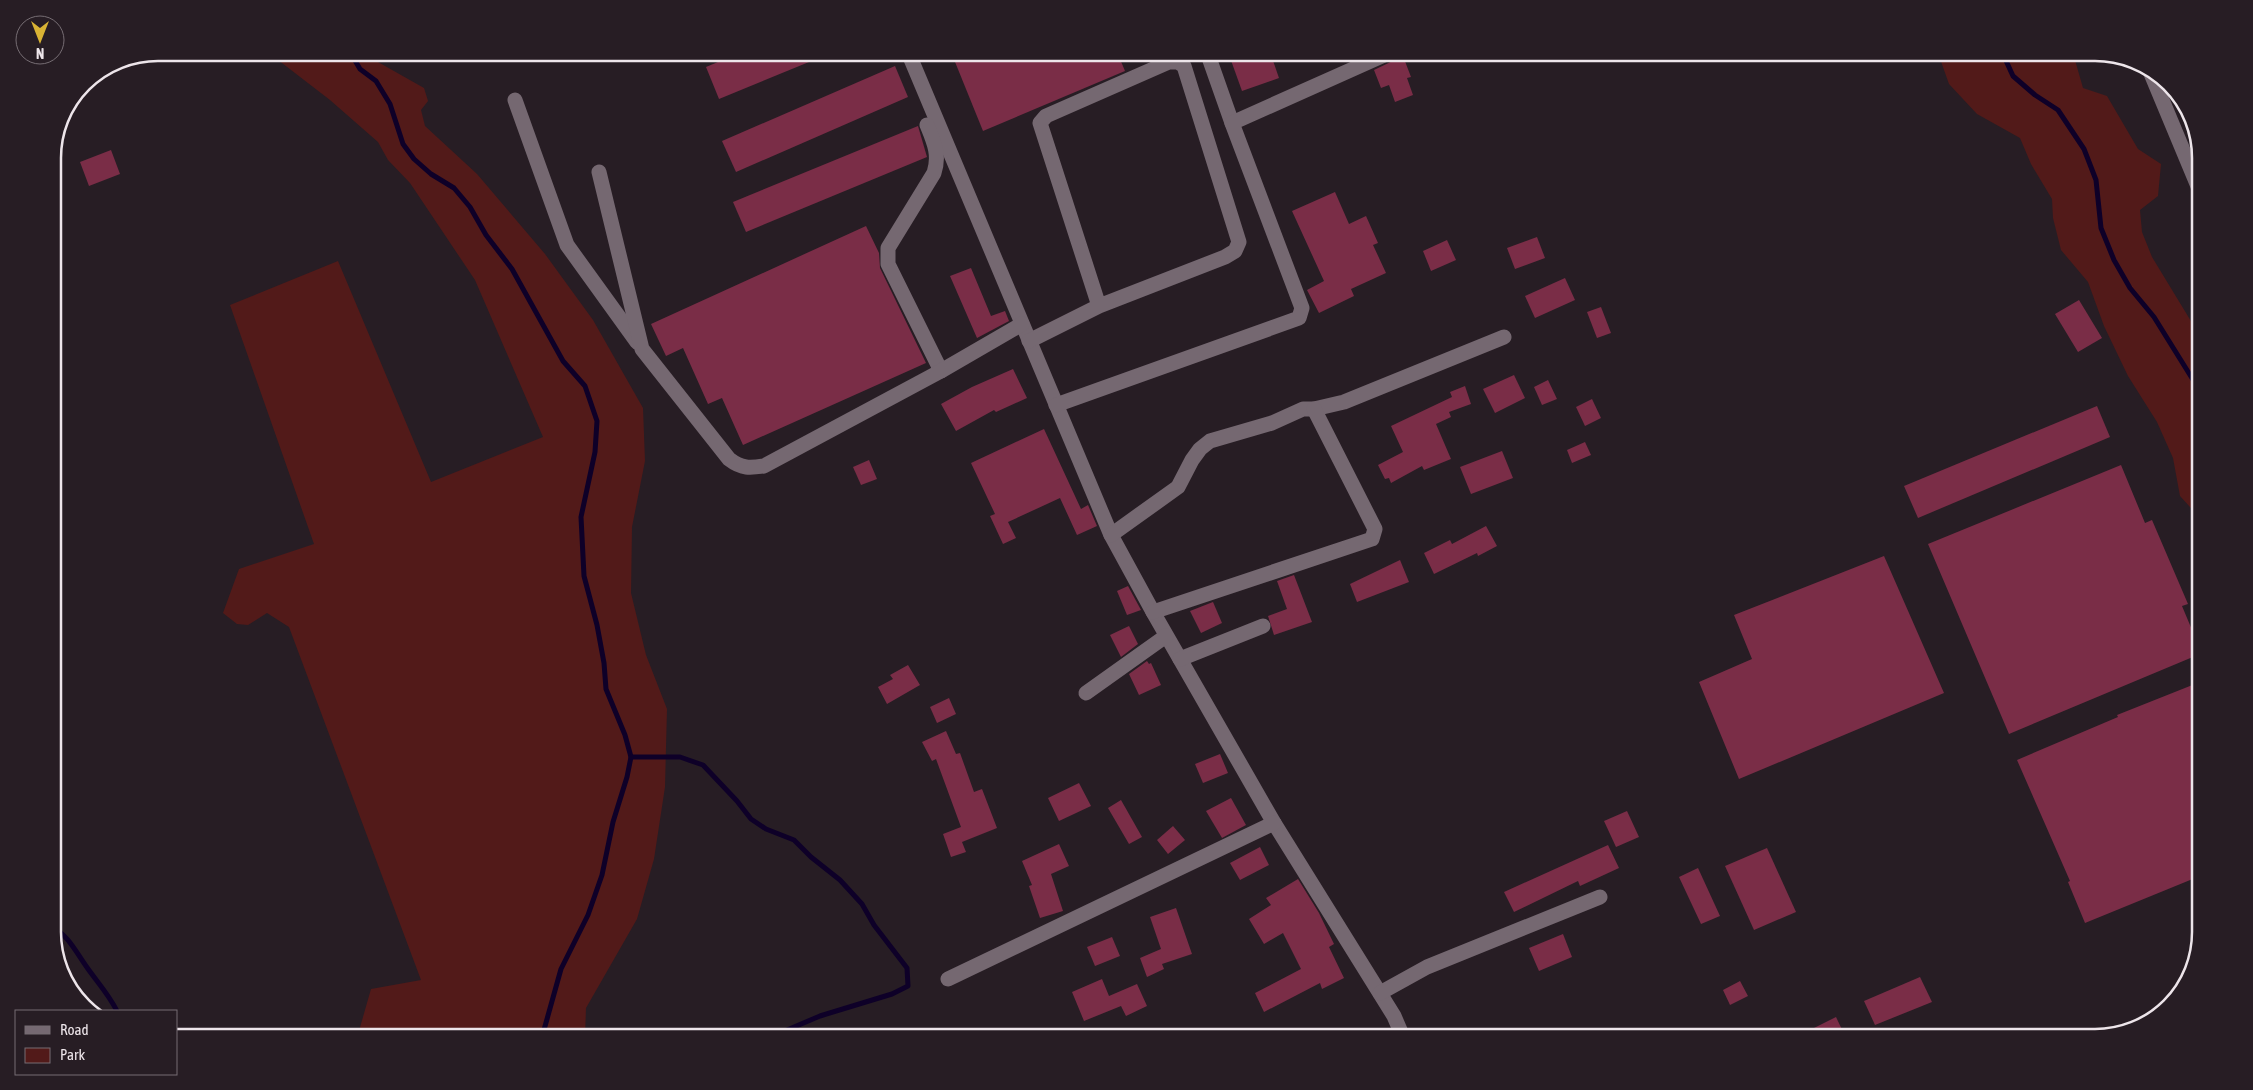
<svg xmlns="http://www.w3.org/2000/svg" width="2253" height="1090" font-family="'Asap Condensed',sans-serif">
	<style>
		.green { fill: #521a19 }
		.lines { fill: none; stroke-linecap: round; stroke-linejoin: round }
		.stream { stroke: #0e0028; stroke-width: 5 }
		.building { fill: #7a2d47 }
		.minor { stroke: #756871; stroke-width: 15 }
		.rim { fill: none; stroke: #ede5ea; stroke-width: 2.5 }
	</style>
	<rect width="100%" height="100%" fill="#271d24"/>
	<g class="green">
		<path d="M 269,53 L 362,53 L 424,88 L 428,101 L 421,110 L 425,126 L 477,174 L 545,254 L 593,320 L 643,408 L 645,461 L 632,527 L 631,593 L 646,655 L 667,709 L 665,787 L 654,859 L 637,919 L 586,1008 L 585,1037 L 478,1037 L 477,1029 L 359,1031 L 371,989 L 421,980 L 289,627 L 267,613 L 248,625 L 237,624 L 223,613 L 239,569 L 314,544 L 230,305 L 338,261 L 431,482 L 543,437 L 475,280 L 410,183 L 388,160 L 378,142 L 330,100 Z"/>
		<path d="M 1938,53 L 2073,53 L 2083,88 L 2107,96 L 2138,149 L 2161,164 L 2158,196 L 2140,210 L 2142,232 L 2152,257 L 2200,336 L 2200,518 L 2180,496 L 2173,458 L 2157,422 L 2128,376 L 2104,326 L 2088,282 L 2061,250 L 2053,218 L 2052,199 L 2031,164 L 2020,138 L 1977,114 L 1949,84 Z"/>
	</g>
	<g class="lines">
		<g class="stream">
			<path d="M 350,52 L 360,69 L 376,81 L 390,104 L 403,144 L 414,159 L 431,174 L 454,188 L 470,207 L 486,235 L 512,269 L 563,361 L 585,386 L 597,421 L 595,452 L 581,517 L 584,576 L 597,625 L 604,663 L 606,689 L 625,735 L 631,757 L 627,777 L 613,822 L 602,875 L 588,915 L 561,969 L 542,1037"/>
			<path d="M 2002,52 L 2013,76 L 2035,95 L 2058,110 L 2084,149 L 2096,180 L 2101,228 L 2114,260 L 2130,288 L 2154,317 L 2200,391"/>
			<path d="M 631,757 L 680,757 L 703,765 L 737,801 L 751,819 L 766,829 L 794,840 L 811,857 L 840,880 L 862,904 L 874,925 L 907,968 L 908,986 L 892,994 L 820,1016 L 780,1033 L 776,1037"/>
			<path d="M 53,928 C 68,935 76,952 86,966 C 97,982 108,993 117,1011"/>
		</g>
	</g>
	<g class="building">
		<path d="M 742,52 L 831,52 L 831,53 L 719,99 L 706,67 Z"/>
		<path d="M 951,52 L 1117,52 L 1125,71 L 983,131 Z"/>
		<path d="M 1228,52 L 1270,52 L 1279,78 L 1242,91 Z"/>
		<path d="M 1403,56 L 1411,77 L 1407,78 L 1413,95 L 1395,102 L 1389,85 L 1381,88 L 1374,70 Z"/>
		<path d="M 895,66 L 908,97 L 736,172 L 722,141 Z"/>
		<path d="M 918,126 L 927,157 L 746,232 L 733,202 Z"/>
		<path d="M 111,150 L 120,174 L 89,186 L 80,162 Z"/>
		<path d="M 1335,192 L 1349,224 L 1366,216 L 1378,243 L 1373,245 L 1386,273 L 1351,289 L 1354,296 L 1319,313 L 1307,290 L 1324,281 L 1292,211 Z"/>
		<path d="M 866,226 L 879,253 L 880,268 L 926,363 L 743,445 L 722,398 L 708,404 L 683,348 L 666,356 L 651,324 Z"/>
		<path d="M 1537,237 L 1545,258 L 1515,269 L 1507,248 Z"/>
		<path d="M 1447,240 L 1456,260 L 1431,271 L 1423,251 Z"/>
		<path d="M 971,268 L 991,316 L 1005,311 L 1009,321 L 977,338 L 950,276 Z"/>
		<path d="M 1565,278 L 1575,300 L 1535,318 L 1525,296 Z"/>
		<path d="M 2079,300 L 2102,338 L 2078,352 L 2055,314 Z"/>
		<path d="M 1601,307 L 1611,333 L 1597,338 L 1587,312 Z"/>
		<path d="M 1013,369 L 1027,398 L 996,412 L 994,410 L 956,431 L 941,404 L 972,387 Z"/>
		<path d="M 1514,375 L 1525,398 L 1495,413 L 1483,389 Z"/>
		<path d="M 1548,380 L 1557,399 L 1542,405 L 1534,387 Z"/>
		<path d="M 1465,386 L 1471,404 L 1449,412 L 1451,417 L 1436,424 L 1451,459 L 1424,470 L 1422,466 L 1391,483 L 1389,478 L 1385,479 L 1378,465 L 1403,452 L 1391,426 L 1452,397 L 1450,392 Z"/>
		<path d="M 1592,399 L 1601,418 L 1585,426 L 1576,407 Z"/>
		<path d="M 2097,406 L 2110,437 L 1918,518 L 1904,486 Z"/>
		<path d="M 1044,429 L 1081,509 L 1088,505 L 1097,526 L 1077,535 L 1060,498 L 1008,522 L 1016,538 L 1003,544 L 990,516 L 995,514 L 971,463 Z"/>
		<path d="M 1585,442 L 1591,455 L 1572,463 L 1567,450 Z"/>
		<path d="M 1502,451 L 1513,478 L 1471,494 L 1460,467 Z"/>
		<path d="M 869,460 L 877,479 L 861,485 L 853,467 Z"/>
		<path d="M 2121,465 L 2145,523 L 2152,520 L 2188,604 L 2182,606 L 2200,649 L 2200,654 L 2009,734 L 1928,544 Z"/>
		<path d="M 1486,526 L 1497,546 L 1478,556 L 1477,553 L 1434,574 L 1424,553 L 1450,540 L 1452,544 Z"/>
		<path d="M 1884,556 L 1944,693 L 1739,779 L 1699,682 L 1752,659 L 1734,615 Z"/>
		<path d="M 1400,560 L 1409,582 L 1357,602 L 1350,584 Z"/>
		<path d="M 1294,575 L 1312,622 L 1274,635 L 1268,616 L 1287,609 L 1277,581 Z"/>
		<path d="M 1128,586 L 1141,610 L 1127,615 L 1117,591 Z"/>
		<path d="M 1213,602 L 1222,623 L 1201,633 L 1190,611 Z"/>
		<path d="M 1129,626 L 1138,644 L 1121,657 L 1110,635 Z"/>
		<path d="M 1147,661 L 1149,664 L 1151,663 L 1161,685 L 1139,695 L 1129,674 Z"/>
		<path d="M 908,665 L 920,685 L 887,704 L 878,687 L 893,679 L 890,675 Z"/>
		<path d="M 2200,682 L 2200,876 L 2085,923 L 2068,882 L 2070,881 L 2017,760 L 2118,717 L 2117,715 Z"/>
		<path d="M 949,698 L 956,714 L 937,723 L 930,707 Z"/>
		<path d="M 946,731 L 956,754 L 960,753 L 974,792 L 982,789 L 997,828 L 962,842 L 966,852 L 951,857 L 943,834 L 961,827 L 936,759 L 932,761 L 922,742 Z"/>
		<path d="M 1220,754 L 1228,773 L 1203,783 L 1195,764 Z"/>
		<path d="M 1079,783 L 1091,806 L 1059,821 L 1048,798 Z"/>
		<path d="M 1231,798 L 1246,825 L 1222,838 L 1206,811 Z"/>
		<path d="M 1121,800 L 1142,837 L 1129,844 L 1108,808 Z"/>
		<path d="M 1627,811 L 1639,837 L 1616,847 L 1604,821 Z"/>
		<path d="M 1173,826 L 1185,840 L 1168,854 L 1157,840 Z"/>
		<path d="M 1059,844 L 1069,866 L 1051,874 L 1063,911 L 1040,918 L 1029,886 L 1032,885 L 1022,861 Z"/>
		<path d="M 1608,845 L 1619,868 L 1580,886 L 1578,881 L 1514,912 L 1504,892 Z"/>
		<path d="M 1260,847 L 1269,865 L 1240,880 L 1230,863 Z"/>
		<path d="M 1767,848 L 1796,912 L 1754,930 L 1725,866 Z"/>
		<path d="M 1698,868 L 1720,916 L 1701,924 L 1679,877 Z"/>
		<path d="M 1298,879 L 1319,913 L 1334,944 L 1329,947 L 1344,978 L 1322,989 L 1320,983 L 1264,1012 L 1255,993 L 1301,969 L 1283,933 L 1264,944 L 1249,919 L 1271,905 L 1266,898 Z"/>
		<path d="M 1176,908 L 1192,954 L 1162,964 L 1164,969 L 1147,977 L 1140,958 L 1161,949 L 1150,917 Z"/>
		<path d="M 1563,934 L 1572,957 L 1539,971 L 1529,948 Z"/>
		<path d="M 1112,937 L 1120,956 L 1095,966 L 1087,947 Z"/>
		<path d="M 1920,977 L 1932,1002 L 1875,1025 L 1864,1001 Z"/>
		<path d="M 1102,979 L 1109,996 L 1137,984 L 1147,1006 L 1126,1016 L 1121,1006 L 1084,1021 L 1072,992 Z"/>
		<path d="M 1740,981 L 1748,996 L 1730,1005 L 1723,990 Z"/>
		<path d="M 1836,1017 L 1846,1038 L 1819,1038 L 1814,1028 Z"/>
	</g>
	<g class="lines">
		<g class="minor">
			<path d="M 908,52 L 1111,535 L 1153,612 L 1274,823 L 1394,1016 L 1403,1037"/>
			<path d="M 1207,52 L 1232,123"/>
			<path d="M 2150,71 L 2200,191"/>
			<path d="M 515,100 L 567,245 L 637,342"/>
			<path d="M 927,125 C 934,142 940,155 934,173 L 888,248 L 888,264 L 941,371"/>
			<path d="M 599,172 L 642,349 L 729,459 C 742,469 750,468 764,466 L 941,371 L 1022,324"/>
			<path d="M 1029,341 L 1099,306 L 1225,257 L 1235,251 L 1239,242 L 1184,66 L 1178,62 L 1169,62 L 1046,116 L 1040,123 L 1099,306"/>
			<path d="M 1056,405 L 1299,318 L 1302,308 L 1232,123 L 1391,52"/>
			<path d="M 1111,535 L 1178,487 L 1192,460 L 1200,449 L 1210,441 L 1272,423 L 1303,409 L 1314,409 L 1344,402 L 1504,337"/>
			<path d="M 1153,612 L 1372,539 L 1375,529 L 1314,409"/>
			<path d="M 1180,659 L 1263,626"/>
			<path d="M 1086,693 L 1166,636"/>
			<path d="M 948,979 L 1274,823"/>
			<path d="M 1380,993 L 1427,967 L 1600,897"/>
		</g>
	</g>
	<path d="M0 0H2253V1090H0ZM158 61H2095A97 97 0 0 1 2192 158V932A97 97 0 0 1 2095 1029H158A97 97 0 0 1 61 932V158A97 97 0 0 1 158 61Z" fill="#271d24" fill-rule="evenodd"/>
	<path class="rim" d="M158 61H2095A97 97 0 0 1 2192 158V932A97 97 0 0 1 2095 1029H158A97 97 0 0 1 61 932V158A97 97 0 0 1 158 61Z"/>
	<rect x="15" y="1010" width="162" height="65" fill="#271d24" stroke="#766d73"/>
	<rect x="25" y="1026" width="25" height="8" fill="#756871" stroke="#766d73"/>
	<text x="60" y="1035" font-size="15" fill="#ede5ea">Road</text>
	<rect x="25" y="1048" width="25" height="15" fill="#521a19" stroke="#766d73"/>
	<text x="60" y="1060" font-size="15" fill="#ede5ea">Park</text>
	<g transform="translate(40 40) rotate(180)"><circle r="24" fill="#271d24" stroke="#766d73"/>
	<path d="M0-4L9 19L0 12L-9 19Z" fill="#d9b334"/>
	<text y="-8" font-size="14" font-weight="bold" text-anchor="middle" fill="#ede5ea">N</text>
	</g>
</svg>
